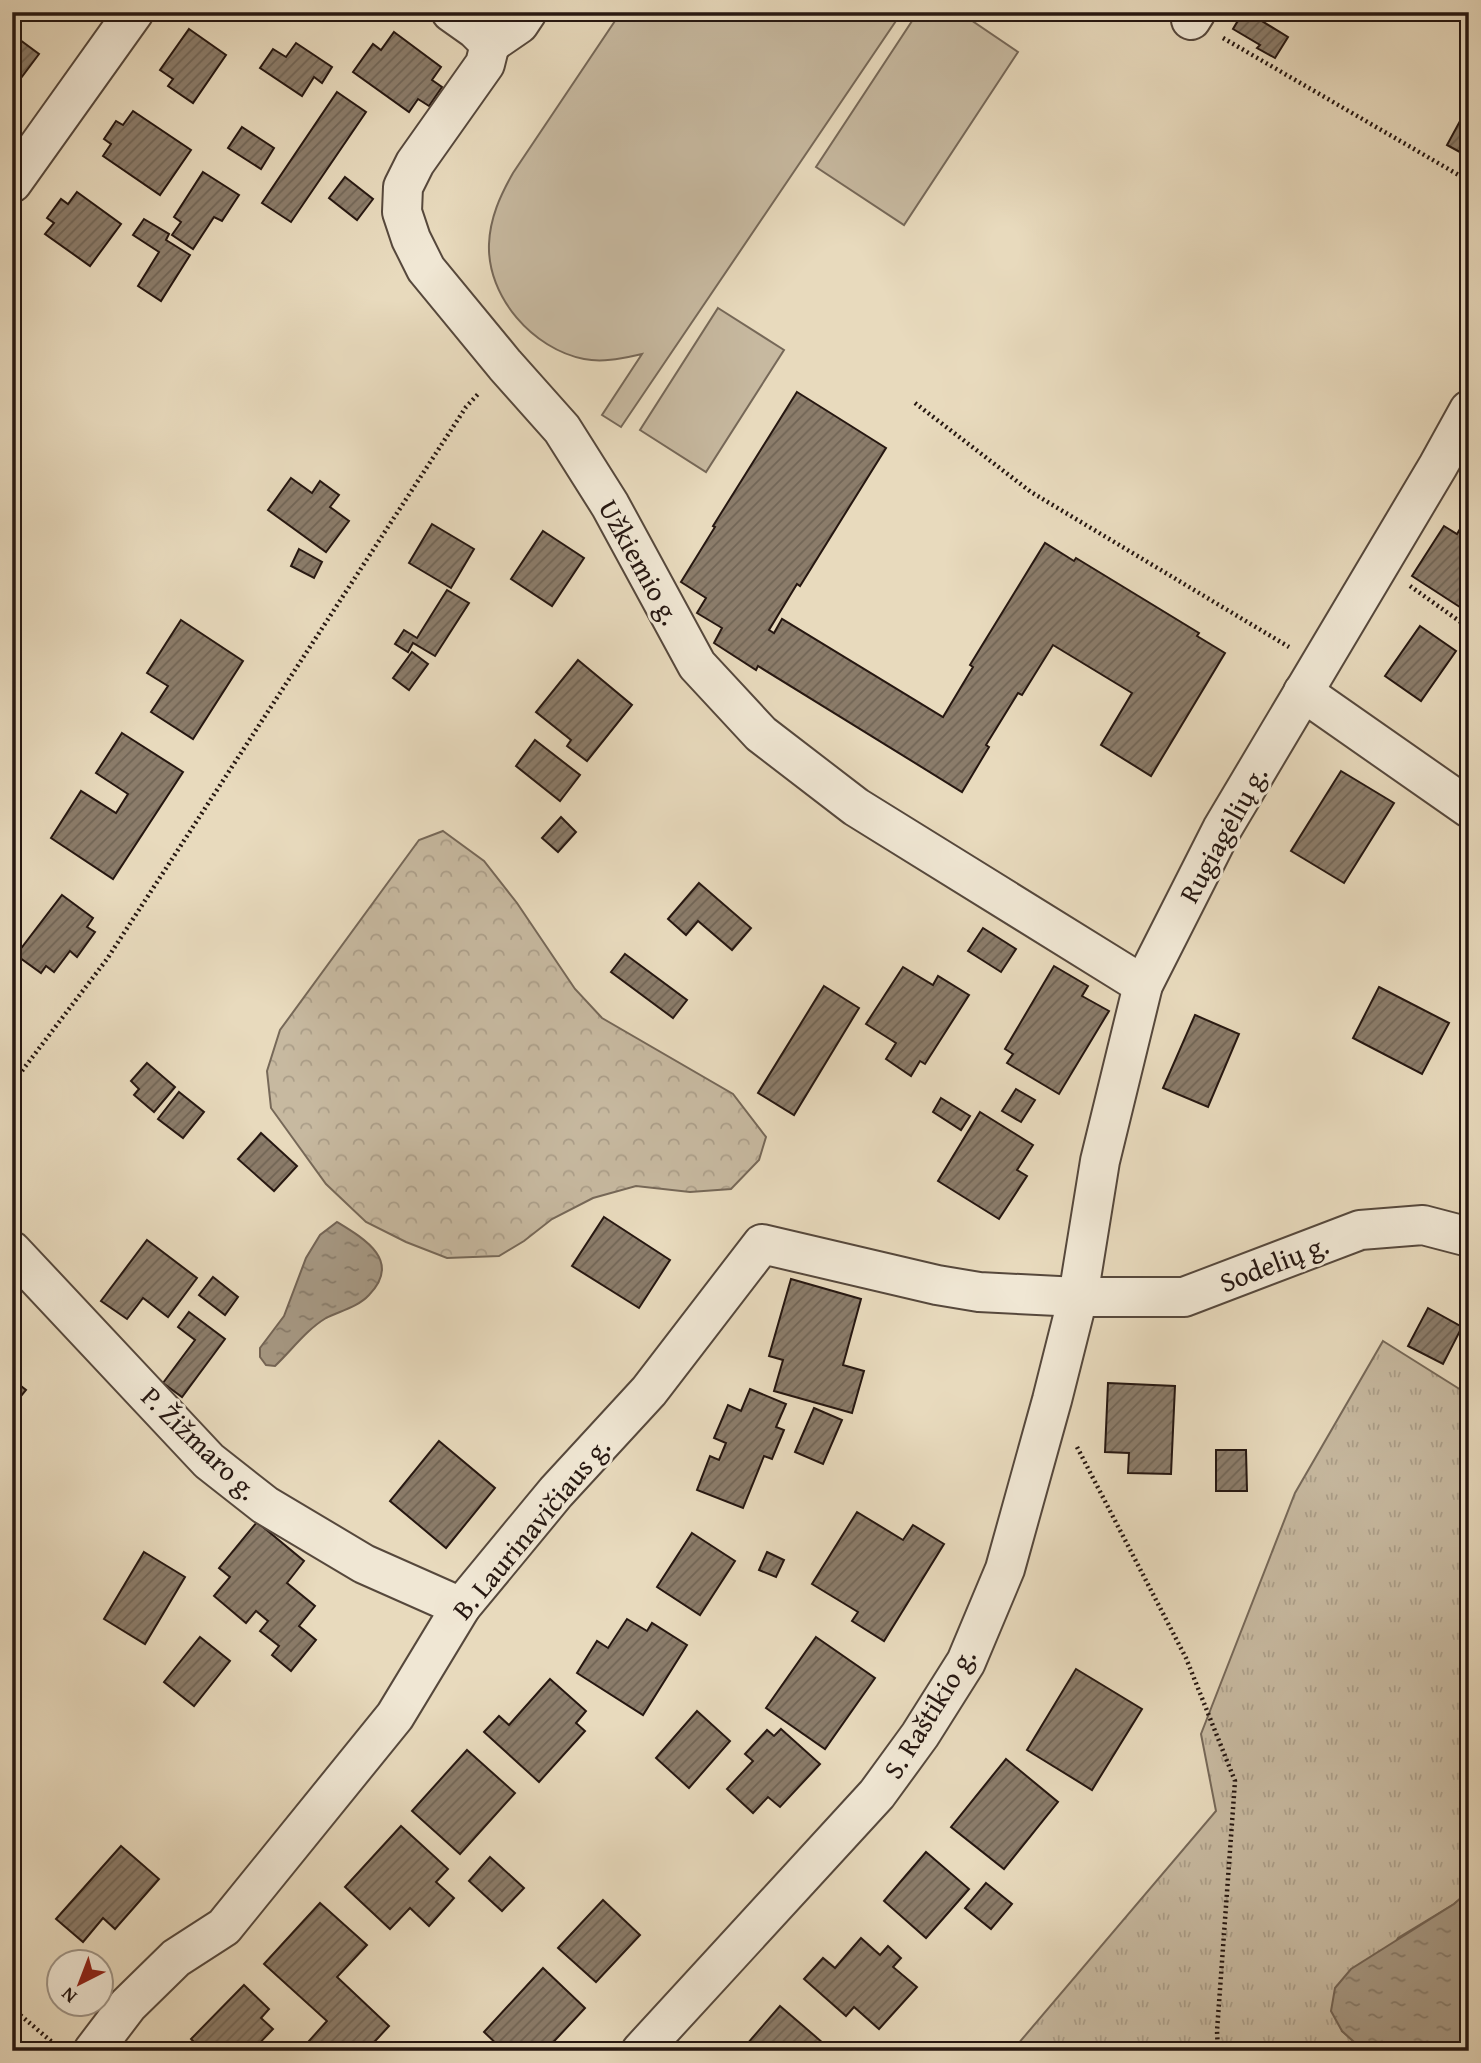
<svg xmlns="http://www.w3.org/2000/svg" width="1481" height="2063" font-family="'Gentium Book Plus',serif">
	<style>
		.grass { fill: url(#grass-tufts); stroke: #766858; stroke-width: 2 }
		.forest { fill: url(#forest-crowns); stroke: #766858; stroke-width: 2 }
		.pitch { fill: #c7b9a0; stroke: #766858; stroke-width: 2 }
		.water { fill: url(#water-ripples); stroke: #736455; stroke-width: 2 }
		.building { fill: url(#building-hatch); stroke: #261711; stroke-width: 2 }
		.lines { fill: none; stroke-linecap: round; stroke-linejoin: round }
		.minor-casing { stroke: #56483c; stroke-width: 42 }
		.path { stroke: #261711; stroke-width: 4.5; stroke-dasharray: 2 3.5; stroke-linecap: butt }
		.minor { stroke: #f0e7d4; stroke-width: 38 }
		.labels { text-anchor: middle; stroke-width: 6; stroke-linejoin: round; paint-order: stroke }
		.street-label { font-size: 28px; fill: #261711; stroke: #f0e7d4 }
	</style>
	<defs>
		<pattern id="grass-tufts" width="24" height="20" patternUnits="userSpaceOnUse" patternTransform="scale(1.75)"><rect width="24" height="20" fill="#c7b9a0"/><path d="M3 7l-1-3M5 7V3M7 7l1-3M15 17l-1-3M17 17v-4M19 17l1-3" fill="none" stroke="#ab9e89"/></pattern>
		<pattern id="forest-crowns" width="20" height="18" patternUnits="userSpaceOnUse" patternTransform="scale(1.75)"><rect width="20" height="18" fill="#c7b9a0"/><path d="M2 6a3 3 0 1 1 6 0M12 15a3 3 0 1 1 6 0" fill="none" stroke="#ab9e89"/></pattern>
		<pattern id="water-ripples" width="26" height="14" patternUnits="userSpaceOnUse" patternTransform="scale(1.75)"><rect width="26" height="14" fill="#a69883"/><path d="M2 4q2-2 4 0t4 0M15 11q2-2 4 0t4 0" fill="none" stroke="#877b6a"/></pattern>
		<pattern id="building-hatch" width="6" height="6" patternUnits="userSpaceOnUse" patternTransform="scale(1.75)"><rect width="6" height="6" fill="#8b7c6a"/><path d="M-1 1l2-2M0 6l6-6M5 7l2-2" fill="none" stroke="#716556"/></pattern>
	</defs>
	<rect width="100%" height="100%" fill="#e8dabd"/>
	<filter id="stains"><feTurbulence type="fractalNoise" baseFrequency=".00286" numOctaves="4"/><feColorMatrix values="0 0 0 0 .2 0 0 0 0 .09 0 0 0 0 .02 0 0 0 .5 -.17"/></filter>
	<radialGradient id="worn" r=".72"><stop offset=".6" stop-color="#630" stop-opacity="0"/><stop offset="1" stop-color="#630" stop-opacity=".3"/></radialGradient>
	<path class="grass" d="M 1383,1341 L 1469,1395 L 1469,1891 L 1454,1904 L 1398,1938 L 1342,2031 L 1364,2051 L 1012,2051 L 1216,1811 L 1201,1734 L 1295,1493 Z"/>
	<path class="forest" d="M 443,831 L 484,861 L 517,903 L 575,989 L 602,1018 L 733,1094 L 766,1137 L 759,1160 L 731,1189 L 690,1192 L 636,1186 L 593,1198 L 552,1219 L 524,1241 L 499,1256 L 447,1258 L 406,1242 L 366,1222 L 326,1184 L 271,1108 L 267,1071 L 280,1030 L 419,840 Z"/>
	<g class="pitch">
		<path d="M 621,12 L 902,12 L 621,427 L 602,415 L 642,354 C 623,358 604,363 584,359 C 533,349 487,297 489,244 C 490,218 500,196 513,173 Z"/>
		<path d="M 918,12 L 959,12 L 1018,52 L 904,225 L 816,167 Z"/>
		<path d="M 718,308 L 784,350 L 706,472 L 640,430 Z"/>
	</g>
	<g class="water">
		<path d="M 337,1222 C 365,1239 402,1261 369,1295 C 358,1307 340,1311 326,1318 C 306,1330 291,1351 275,1366 L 266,1365 L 260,1357 L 260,1348 L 284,1316 L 306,1258 L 320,1235 Z"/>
		<path d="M 1469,1891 L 1469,2051 L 1364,2051 L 1342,2031 L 1331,2011 L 1335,1988 L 1351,1969 L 1454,1904 Z"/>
	</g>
	<g class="building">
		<path d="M 1243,12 L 1247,12 L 1288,37 L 1275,58 L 1257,48 L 1260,45 L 1233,29 Z"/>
		<path d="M 189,29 L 226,55 L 193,103 L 168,86 L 173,79 L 160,70 Z"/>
		<path d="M 394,32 L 441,67 L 432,80 L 442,87 L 429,106 L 418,99 L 409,112 L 353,72 L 373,44 L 381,50 Z"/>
		<path d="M 12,34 L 39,54 L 12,90 Z"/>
		<path d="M 296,43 L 332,67 L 322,83 L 314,77 L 302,96 L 260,68 L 273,49 L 286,57 Z"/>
		<path d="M 337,92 L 366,112 L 291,222 L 262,203 Z"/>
		<path d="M 133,111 L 191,150 L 160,195 L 103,156 L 111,144 L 104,139 L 116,121 L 123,125 Z"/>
		<path d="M 1460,121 L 1469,126 L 1469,157 L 1447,145 Z"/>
		<path d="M 242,127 L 274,148 L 261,169 L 228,148 Z"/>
		<path d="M 203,172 L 239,195 L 222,221 L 214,217 L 193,249 L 172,235 L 181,222 L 174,217 Z"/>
		<path d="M 345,177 L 373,199 L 357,220 L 329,198 Z"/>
		<path d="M 77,192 L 121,224 L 90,266 L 45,234 L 54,223 L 47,218 L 61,199 L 68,204 Z"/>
		<path d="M 144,219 L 169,234 L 166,240 L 190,255 L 161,301 L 138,286 L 159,252 L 133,235 Z"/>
		<path d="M 797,392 L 886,448 L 800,586 L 797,584 L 769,630 L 774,633 L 782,619 L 943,717 L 973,667 L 970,665 L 1045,543 L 1074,561 L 1076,558 L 1199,633 L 1197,636 L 1225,653 L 1151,776 L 1101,745 L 1132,693 L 1053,645 L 1022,695 L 1018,693 L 986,745 L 989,747 L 962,792 L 758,666 L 756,670 L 714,643 L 722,628 L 697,613 L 706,598 L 681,582 L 715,527 L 713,526 Z"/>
		<path d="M 291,478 L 312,493 L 320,481 L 339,495 L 330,507 L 349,521 L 326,552 L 268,510 Z"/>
		<path d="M 1466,519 L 1469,521 L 1469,613 L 1412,576 L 1444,526 L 1457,534 Z"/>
		<path d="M 432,524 L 474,549 L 451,588 L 409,563 Z"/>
		<path d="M 543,531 L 584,558 L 552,606 L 511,579 Z"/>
		<path d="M 299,549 L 322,562 L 314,578 L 291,566 Z"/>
		<path d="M 447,590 L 469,603 L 435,656 L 413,643 L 408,652 L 395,644 L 404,630 L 417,638 Z"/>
		<path d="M 181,620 L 243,661 L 193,739 L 151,712 L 168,686 L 147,673 Z"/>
		<path d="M 1420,626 L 1456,651 L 1421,701 L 1385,676 Z"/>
		<path d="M 412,652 L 428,664 L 409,690 L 393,678 Z"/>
		<path d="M 578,660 L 632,705 L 587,761 L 567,746 L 571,740 L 536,712 Z"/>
		<path d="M 122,733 L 183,772 L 113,879 L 51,838 L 81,791 L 116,813 L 128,794 L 96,773 Z"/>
		<path d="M 535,740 L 580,775 L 560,801 L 516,766 Z"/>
		<path d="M 1341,771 L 1394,803 L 1344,883 L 1291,851 Z"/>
		<path d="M 561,817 L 576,832 L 558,852 L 542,838 Z"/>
		<path d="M 699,883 L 751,928 L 732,950 L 698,921 L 686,935 L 668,919 Z"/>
		<path d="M 62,895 L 93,918 L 87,927 L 95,932 L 77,957 L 70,951 L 54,972 L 46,966 L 41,973 L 16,955 Z"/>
		<path d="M 983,928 L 1016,949 L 1001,972 L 968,951 Z"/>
		<path d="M 625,954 L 687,1000 L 673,1018 L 611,972 Z"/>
		<path d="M 1054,966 L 1088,986 L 1082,996 L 1109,1011 L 1059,1094 L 1007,1063 L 1013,1054 L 1005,1049 Z"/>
		<path d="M 903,967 L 933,985 L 938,976 L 969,995 L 925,1064 L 920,1061 L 911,1076 L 886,1059 L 896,1043 L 866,1024 Z"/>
		<path d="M 824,986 L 859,1008 L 794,1115 L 758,1093 Z"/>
		<path d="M 1379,987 L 1449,1023 L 1422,1074 L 1353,1038 Z"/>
		<path d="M 1195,1015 L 1239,1034 L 1208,1107 L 1163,1088 Z"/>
		<path d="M 147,1063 L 175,1087 L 154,1112 L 134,1095 L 139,1089 L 131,1081 Z"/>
		<path d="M 1016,1089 L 1035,1100 L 1021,1122 L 1002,1111 Z"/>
		<path d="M 179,1092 L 204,1112 L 183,1138 L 158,1119 Z"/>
		<path d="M 941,1098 L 970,1116 L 961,1130 L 933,1112 Z"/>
		<path d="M 980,1112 L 1033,1145 L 1017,1170 L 1027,1176 L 999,1219 L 938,1181 Z"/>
		<path d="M 261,1133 L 297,1166 L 274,1191 L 238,1159 Z"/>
		<path d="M 604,1217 L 670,1260 L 639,1308 L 572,1266 Z"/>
		<path d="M 147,1240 L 197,1278 L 168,1317 L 143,1298 L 127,1319 L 101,1301 Z"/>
		<path d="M 213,1277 L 238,1297 L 225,1315 L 199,1295 Z"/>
		<path d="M 791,1279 L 861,1299 L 843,1365 L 864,1371 L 852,1413 L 774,1391 L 783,1360 L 769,1356 Z"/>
		<path d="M 1428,1308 L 1462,1327 L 1443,1364 L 1408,1346 Z"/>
		<path d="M 189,1312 L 225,1339 L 182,1397 L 163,1383 L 195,1340 L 178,1327 Z"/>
		<path d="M 12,1379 L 26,1390 L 12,1407 Z"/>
		<path d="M 1108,1383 L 1175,1386 L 1171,1474 L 1128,1473 L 1129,1453 L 1105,1452 Z"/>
		<path d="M 750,1389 L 786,1404 L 776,1427 L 784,1430 L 772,1459 L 764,1456 L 743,1508 L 697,1490 L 710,1456 L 719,1460 L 726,1443 L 714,1438 L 728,1405 L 741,1411 Z"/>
		<path d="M 814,1408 L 842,1420 L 823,1464 L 795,1452 Z"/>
		<path d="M 439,1441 L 495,1488 L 446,1548 L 390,1501 Z"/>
		<path d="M 1216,1450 L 1246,1450 L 1247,1491 L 1216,1491 Z"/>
		<path d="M 857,1512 L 903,1540 L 913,1525 L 944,1544 L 884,1641 L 852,1621 L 858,1612 L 812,1584 Z"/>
		<path d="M 257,1522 L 304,1561 L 287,1583 L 315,1606 L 299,1626 L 316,1640 L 291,1671 L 272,1655 L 279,1646 L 260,1631 L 268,1621 L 256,1611 L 246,1623 L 214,1596 L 230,1577 L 219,1568 Z"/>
		<path d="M 692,1533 L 735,1561 L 700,1615 L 657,1587 Z"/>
		<path d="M 144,1552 L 185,1577 L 145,1644 L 104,1619 Z"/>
		<path d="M 767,1552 L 784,1560 L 776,1577 L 759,1570 Z"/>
		<path d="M 627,1619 L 647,1631 L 652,1623 L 687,1645 L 643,1715 L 577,1673 L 597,1641 L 608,1648 Z"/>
		<path d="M 200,1637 L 230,1661 L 194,1706 L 164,1682 Z"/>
		<path d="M 816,1637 L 875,1678 L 825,1749 L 766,1708 Z"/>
		<path d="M 1076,1669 L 1142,1709 L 1092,1790 L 1027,1750 Z"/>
		<path d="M 550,1679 L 586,1711 L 576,1723 L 585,1731 L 539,1782 L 484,1732 L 499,1716 L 509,1725 Z"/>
		<path d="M 697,1711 L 730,1741 L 689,1788 L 656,1758 Z"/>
		<path d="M 781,1729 L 820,1764 L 780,1807 L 768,1797 L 753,1813 L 727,1789 L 753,1761 L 745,1754 L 767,1730 L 774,1736 Z"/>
		<path d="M 467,1750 L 515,1793 L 460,1854 L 412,1811 Z"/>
		<path d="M 1006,1759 L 1058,1802 L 1004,1869 L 951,1827 Z"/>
		<path d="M 401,1826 L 448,1869 L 436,1882 L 454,1898 L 429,1926 L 410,1908 L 390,1929 L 345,1887 Z"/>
		<path d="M 121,1846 L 159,1879 L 115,1929 L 103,1918 L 83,1942 L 56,1919 Z"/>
		<path d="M 926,1852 L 969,1889 L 926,1938 L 884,1901 Z"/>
		<path d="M 490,1857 L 524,1888 L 502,1911 L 469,1881 Z"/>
		<path d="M 986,1883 L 1012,1904 L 991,1929 L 965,1908 Z"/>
		<path d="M 603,1900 L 640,1935 L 596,1982 L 558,1948 Z"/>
		<path d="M 320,1903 L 367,1945 L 337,1977 L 389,2026 L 366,2051 L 300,2051 L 327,2021 L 264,1964 Z"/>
		<path d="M 861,1938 L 880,1955 L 888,1946 L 901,1958 L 893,1967 L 917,1987 L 879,2029 L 854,2007 L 846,2016 L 804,1979 L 823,1958 L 835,1968 Z"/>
		<path d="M 543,1968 L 585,2008 L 545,2051 L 504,2051 L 484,2032 Z"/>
		<path d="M 244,1985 L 269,2009 L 261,2018 L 273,2029 L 252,2051 L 203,2051 L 191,2039 Z"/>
		<path d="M 780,2006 L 823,2043 L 816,2051 L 741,2051 Z"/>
	</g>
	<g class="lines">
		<g class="minor-casing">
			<g id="minor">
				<path d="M 451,12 L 475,29 L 490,44"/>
				<path d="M 1191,20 L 1196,12"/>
				<path d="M 490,44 L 485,64 L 415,163 L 403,187 L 402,212 L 411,239 L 426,269 L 505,365 L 562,429 L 610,505 L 697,665 L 761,734 L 856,807 L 1143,985"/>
				<path d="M 490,44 L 519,24 L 527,12"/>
				<path d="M 12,183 L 134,12"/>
				<path d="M 1303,692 L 1469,808"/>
				<path d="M 12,1251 L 209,1461 L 265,1505 L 364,1564 L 461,1607"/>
				<path d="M 93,2051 L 128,2005 L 176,1958 L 224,1927 L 395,1716 L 461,1607 L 556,1492 L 649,1391 L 762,1244 L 937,1285 L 979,1292 L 1078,1297 L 1184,1297 L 1360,1230 L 1423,1225 L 1469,1237"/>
				<path d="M 641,2051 L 877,1794 L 920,1735 L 966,1662 L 1005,1569 L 1052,1400 L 1078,1297 L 1100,1161 L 1143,985 L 1222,829 L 1438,466 L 1469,410"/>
			</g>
		</g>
		<g class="path">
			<path d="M 1223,38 L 1469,181"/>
			<path d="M 915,403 L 1031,492 L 1289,647"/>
			<path d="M 1410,586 L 1469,628"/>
			<path d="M 12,1084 L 107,959 L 466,407 L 480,392"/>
			<path d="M 1077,1447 L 1186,1658 L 1235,1781 L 1217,2031 L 1218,2051"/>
			<path d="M 12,2008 L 59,2048"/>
		</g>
		<use href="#minor" class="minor"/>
	</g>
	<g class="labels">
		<g class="street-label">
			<text transform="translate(640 562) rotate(61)" y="10">Užkiemio g.</text>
			<text transform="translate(1223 834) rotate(-61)" y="10">Rugiagėlių g.</text>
			<text transform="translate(1274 1263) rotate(-21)" y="10">Sodelių g.</text>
			<text transform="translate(200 1443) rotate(44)" y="10">P. Žižmaro g.</text>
			<text transform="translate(531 1528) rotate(-50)" y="10">B. Laurinavičiaus g.</text>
			<text transform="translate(929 1713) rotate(-58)" y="10">S. Raštikio g.</text>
		</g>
	</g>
	<rect width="1481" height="2063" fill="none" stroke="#e8dabd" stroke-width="42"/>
	<rect x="14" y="14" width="1453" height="2035" fill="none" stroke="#261711" stroke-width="3.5"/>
	<rect x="21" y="21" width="1439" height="2021" fill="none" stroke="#261711" stroke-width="2"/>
	<g transform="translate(80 1983) rotate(222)"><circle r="33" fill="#f0e7d4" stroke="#9f9486" stroke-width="2"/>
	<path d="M0-5L12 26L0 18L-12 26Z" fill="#8f2418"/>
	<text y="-10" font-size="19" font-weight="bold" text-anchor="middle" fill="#261711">N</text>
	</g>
	<rect width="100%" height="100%" filter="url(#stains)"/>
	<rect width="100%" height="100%" fill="url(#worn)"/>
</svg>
